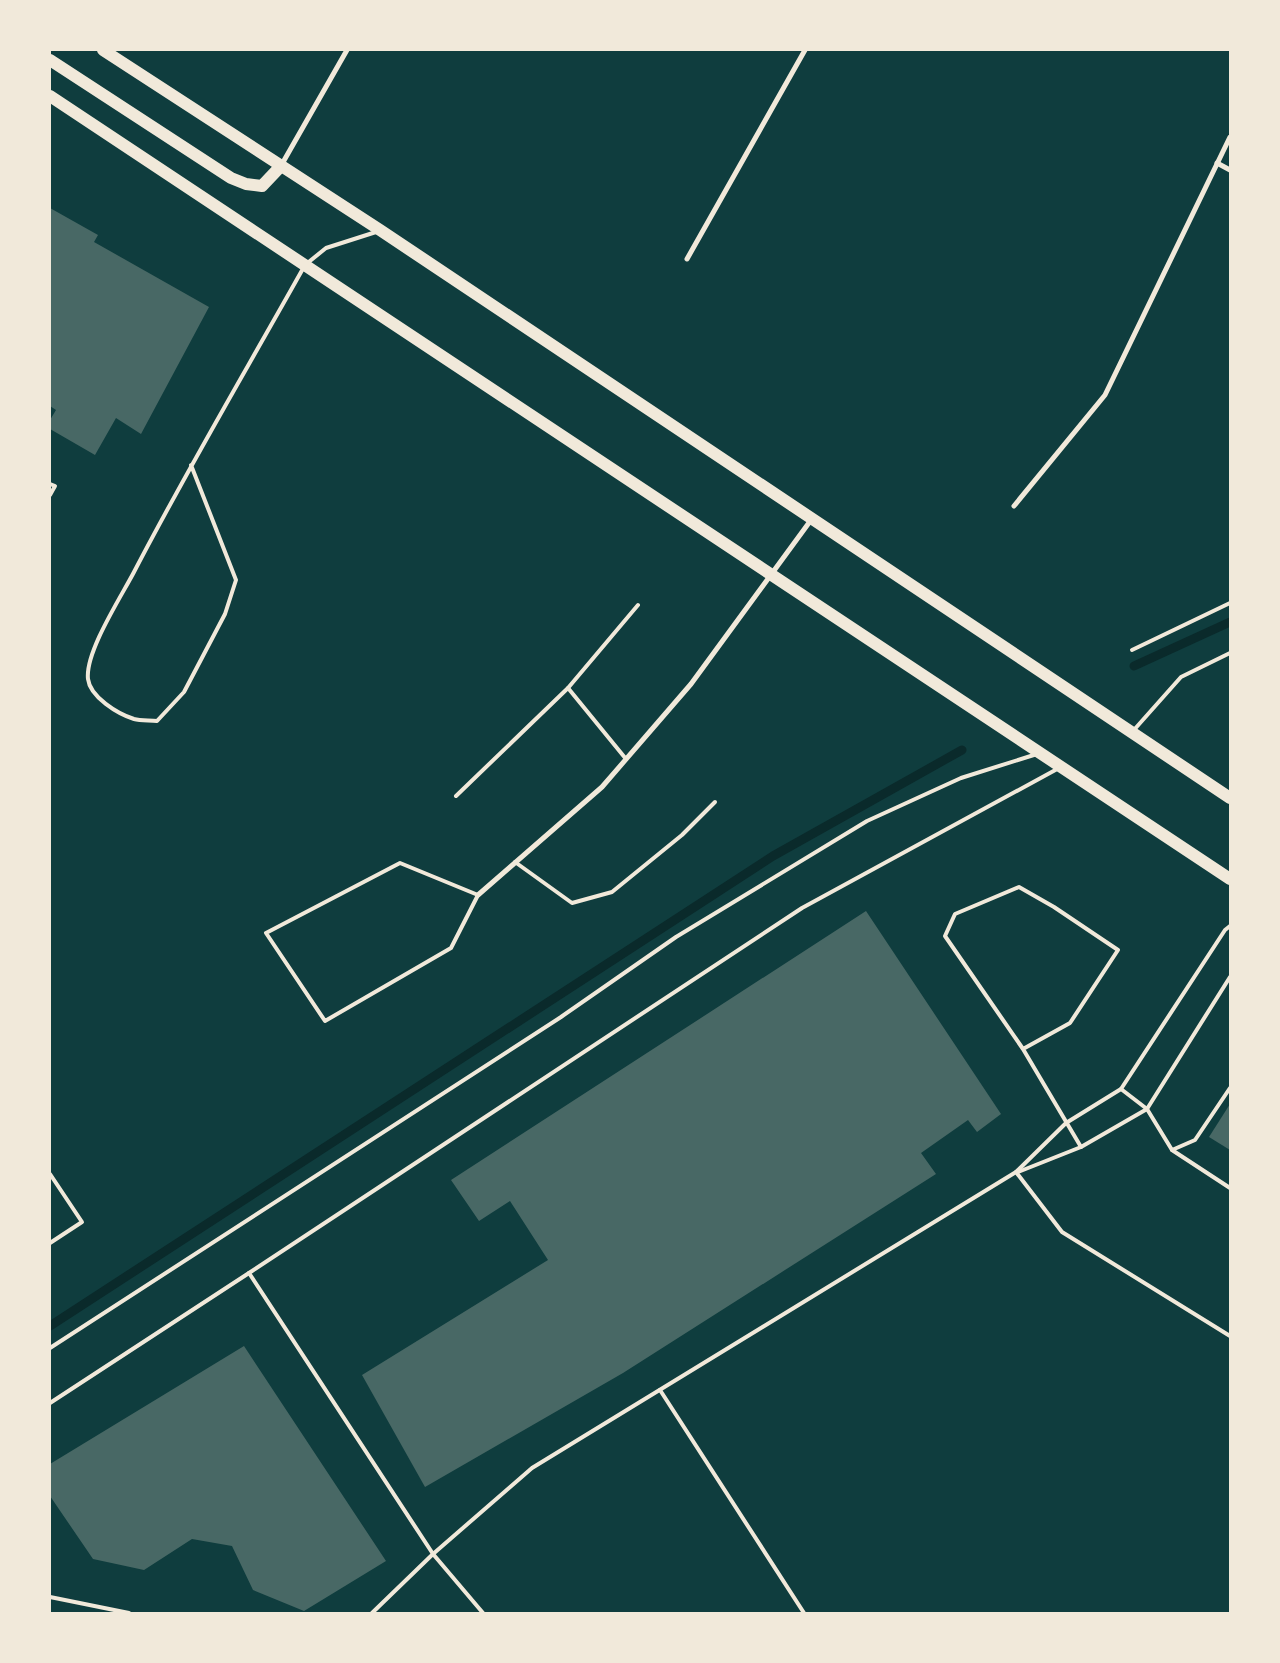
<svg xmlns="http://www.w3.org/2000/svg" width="1280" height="1663" font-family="Rubik,sans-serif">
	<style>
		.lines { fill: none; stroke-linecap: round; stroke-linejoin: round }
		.stream { stroke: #0a2a2b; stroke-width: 9 }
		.building { fill: #486865 }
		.service { stroke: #f1e9da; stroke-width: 4 }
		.minor { stroke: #f1e9da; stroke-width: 5 }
		.primary { stroke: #f1e9da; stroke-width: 12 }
	</style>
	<rect width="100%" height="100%" fill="#0f3d3e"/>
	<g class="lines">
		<g class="stream">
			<path d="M 1134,666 L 1230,622"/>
			<path d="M 50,1326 L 773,856 L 962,750"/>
		</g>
	</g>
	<g class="building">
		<path d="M 50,208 L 98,235 L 94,242 L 209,307 L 141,434 L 116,418 L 95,455 L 50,429 L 50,420 L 56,410 L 50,406 Z"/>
		<path d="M 866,911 L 1001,1114 L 977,1132 L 968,1120 L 921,1153 L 936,1174 L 623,1373 L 425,1487 L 362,1375 L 548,1260 L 510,1201 L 479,1221 L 451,1180 Z"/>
		<path d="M 1230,1104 L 1230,1150 L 1209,1137 Z"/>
		<path d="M 244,1346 L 386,1561 L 304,1611 L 253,1590 L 232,1546 L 192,1539 L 144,1570 L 93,1559 L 50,1496 L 50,1464 Z"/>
	</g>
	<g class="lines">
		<g class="service">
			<path d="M 191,465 L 236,580 L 225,614 L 184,692 L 157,721 C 150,720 141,721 134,719 C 118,714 90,697 88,679 C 85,652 121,597 134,572 C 188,468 248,367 305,265 L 326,248 L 376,232"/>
			<path d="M 50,484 L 55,486 L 50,495"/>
			<path d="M 1132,650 L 1230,603"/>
			<path d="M 568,688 L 626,759"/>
			<path d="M 1133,731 L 1181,677 L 1230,653"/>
			<path d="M 456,796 L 568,688 L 638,605"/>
			<path d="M 515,862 L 572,903 L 612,892 L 682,835 L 715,802"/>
			<path d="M 400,863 L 478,895 L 451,948 L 325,1021 L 266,933 Z"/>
			<path d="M 1023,1049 L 1070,1023 L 1118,950 L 1054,907 L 1019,887 L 955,914 L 945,936 L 1023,1049 L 1081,1147"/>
			<path d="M 1121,1089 L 1147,1109 L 1172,1150 L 1195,1140 L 1230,1088"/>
			<path d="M 1172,1150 L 1230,1188"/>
			<path d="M 1016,1172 L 1066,1123 L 1121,1089 L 1225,930 L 1230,926"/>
			<path d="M 1018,1172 L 1081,1147 L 1147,1109 L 1230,977"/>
			<path d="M 50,1174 L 82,1222 L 50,1243"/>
			<path d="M 50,1348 L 561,1017 L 676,937 L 867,821 L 961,778 L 1037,754"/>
			<path d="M 660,1390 L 804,1613"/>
			<path d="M 50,1403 L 249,1273"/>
			<path d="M 50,1597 L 129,1613"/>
			<path d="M 372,1613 L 433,1554 L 532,1468 L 1016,1172 L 1062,1232 L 1230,1336"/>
			<path d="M 483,1613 L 433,1554 L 249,1273 L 802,908 L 1059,768"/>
		</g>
		<g class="minor">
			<path d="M 1217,163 L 1230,170"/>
			<path d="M 282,164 L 347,50"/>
			<path d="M 687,259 L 805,50"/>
			<path d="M 1014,506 L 1105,395 L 1230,137"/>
			<path d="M 478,895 L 602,787 L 691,684 L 811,520"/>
		</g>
		<g class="primary">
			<path d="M 103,50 L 380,230 L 1230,798"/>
			<path d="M 50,60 L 231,178 L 246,184 L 262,186 L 280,167"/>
			<path d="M 50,96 L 1230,879"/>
		</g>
	</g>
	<rect width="1280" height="1663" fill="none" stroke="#f1e9da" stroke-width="102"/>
</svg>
